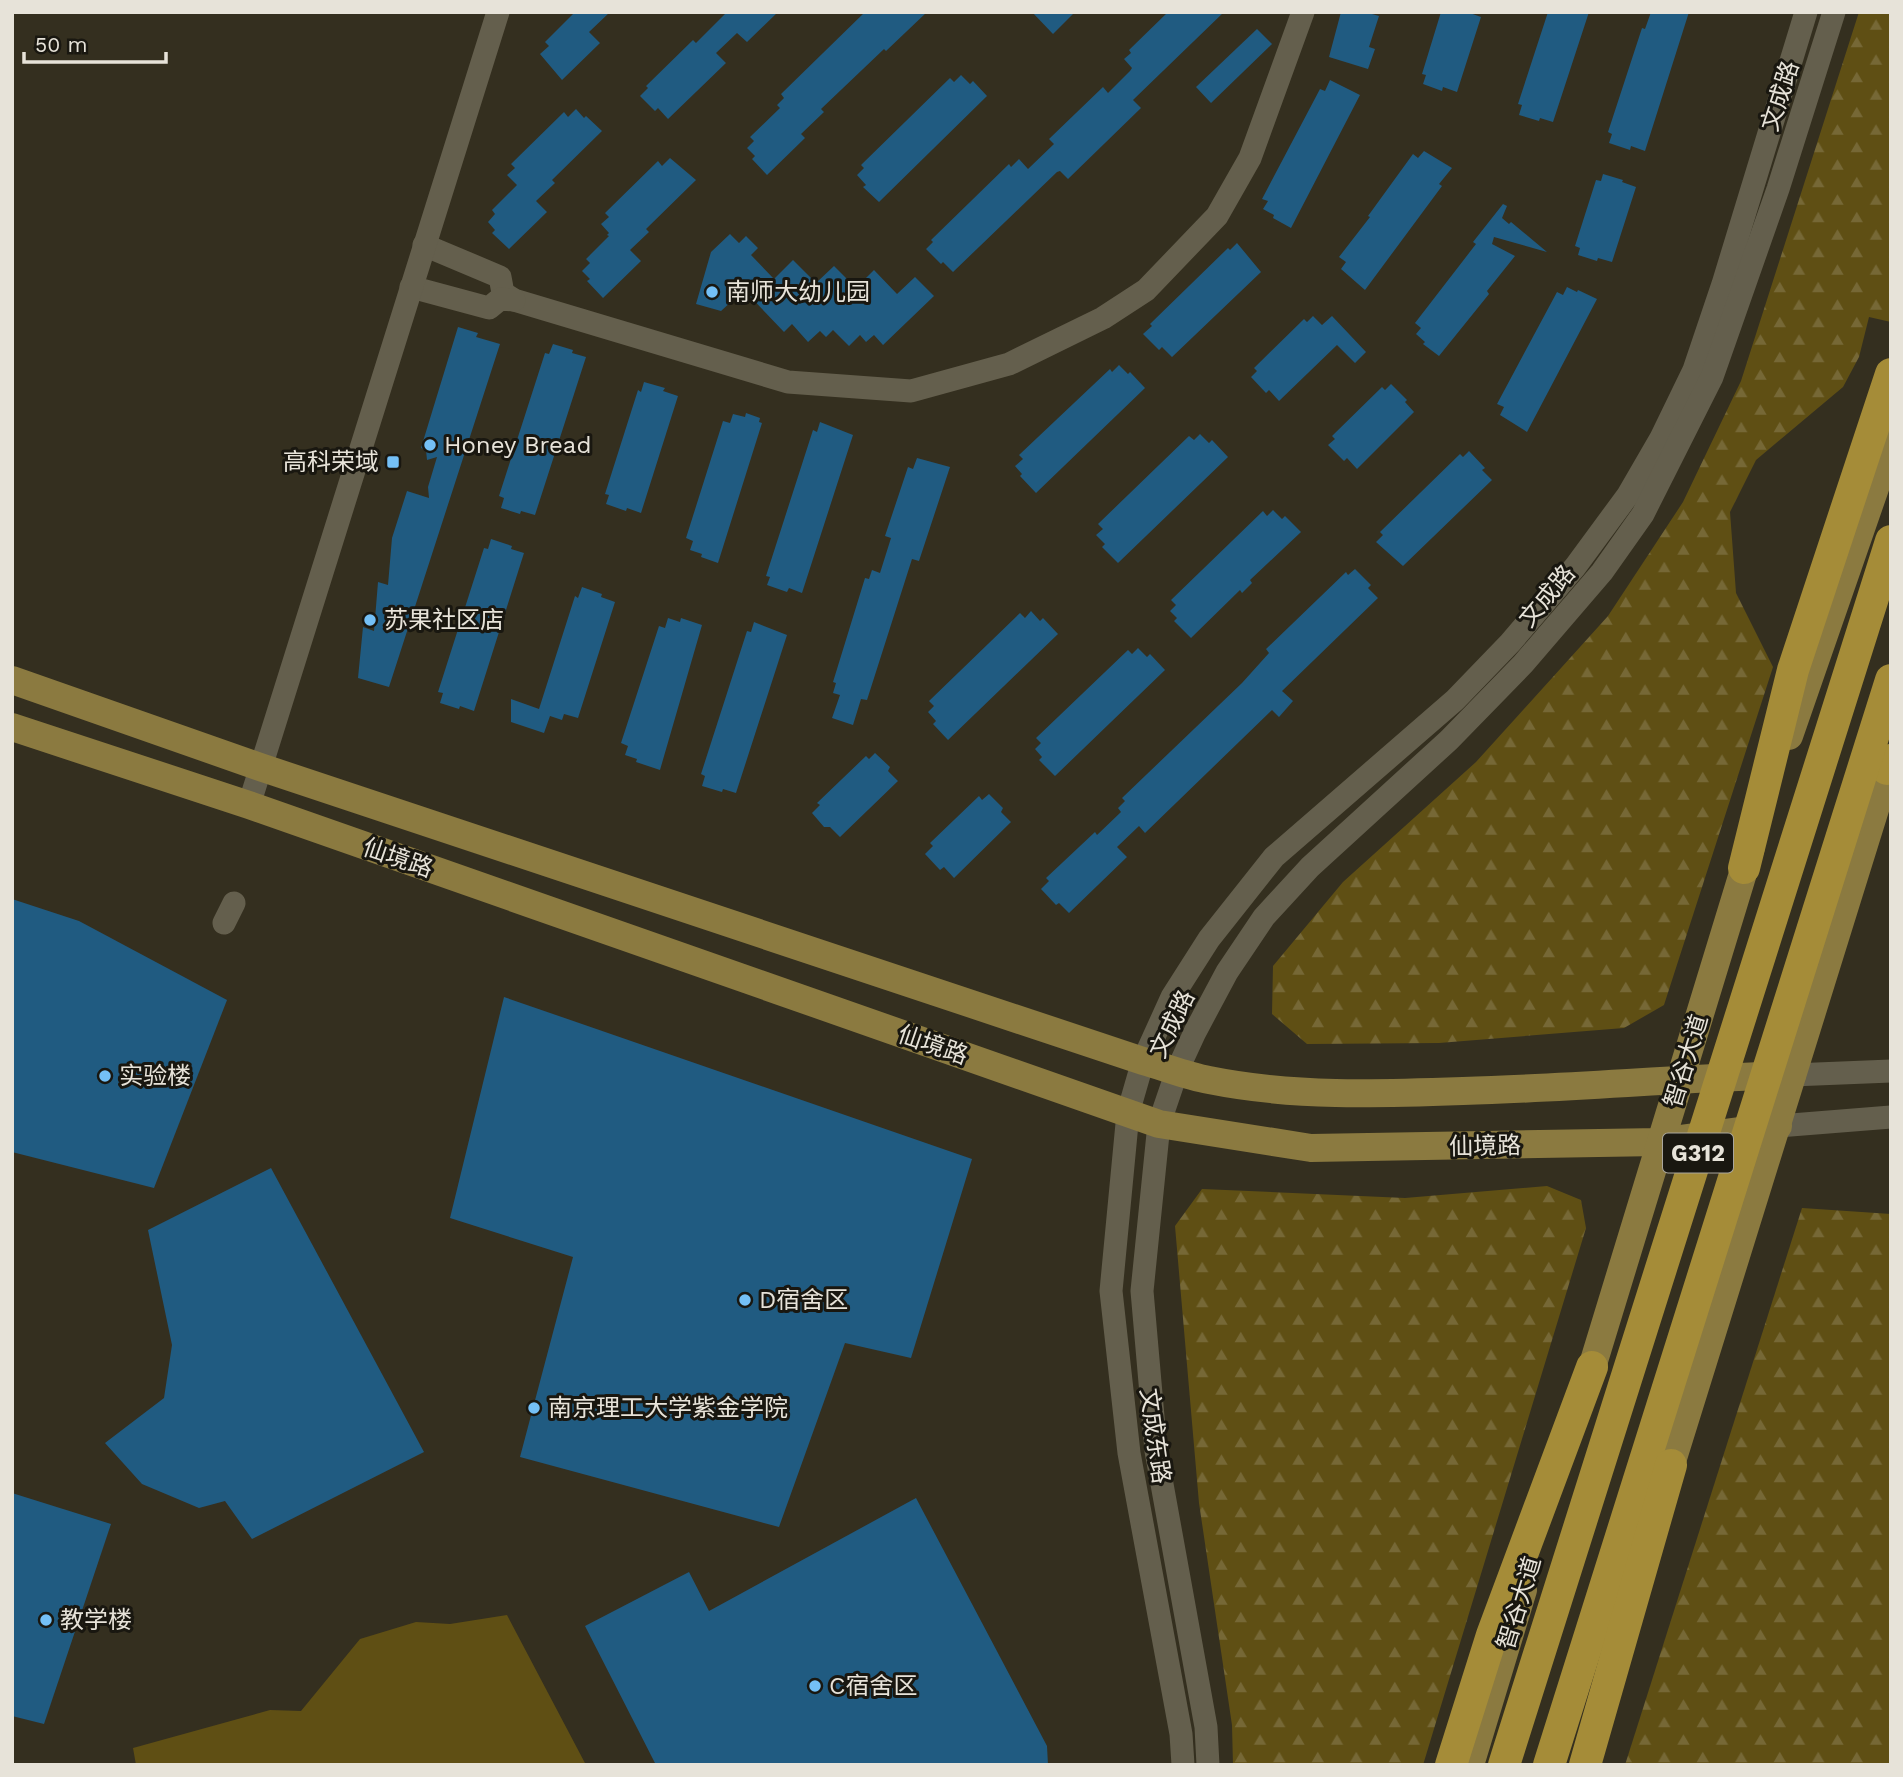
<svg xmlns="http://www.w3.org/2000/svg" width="1903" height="1777" font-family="'Work Sans','Noto Sans SC',sans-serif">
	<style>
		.forest { fill: url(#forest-firs) }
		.park { fill: #5f4f14 }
		.building { fill: #205b81 }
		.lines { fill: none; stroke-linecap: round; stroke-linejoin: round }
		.minor { stroke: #645f4d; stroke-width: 23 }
		.major { stroke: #8b7a40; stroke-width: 28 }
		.highway { stroke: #a58c38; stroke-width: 32 }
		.poi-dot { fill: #74c0f6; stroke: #191710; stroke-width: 2.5 }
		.labels { text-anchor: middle; stroke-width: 6; stroke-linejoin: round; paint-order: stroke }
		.shield { fill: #191710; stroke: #a9a69d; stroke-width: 2 }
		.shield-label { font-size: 23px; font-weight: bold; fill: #e7e3d9 }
		.street-label { font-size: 24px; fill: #e7e3d9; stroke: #191710 }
		.poi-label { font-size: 24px; fill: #e7e3d9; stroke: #191710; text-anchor: start }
	</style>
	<defs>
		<pattern id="forest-firs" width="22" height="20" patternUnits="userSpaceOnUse" patternTransform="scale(1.75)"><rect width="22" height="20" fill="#5f4f14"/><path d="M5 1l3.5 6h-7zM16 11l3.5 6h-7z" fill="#766836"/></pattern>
	</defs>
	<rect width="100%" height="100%" fill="#342f1f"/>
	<g class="forest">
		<path d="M 1859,12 L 1891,12 L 1891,322 L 1869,317 L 1859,357 L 1843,387 L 1756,460 L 1730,512 L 1736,593 L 1773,667 L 1664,1005 L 1624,1028 L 1439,1043 L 1307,1044 L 1272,1014 L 1273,966 L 1343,882 L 1476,762 L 1608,616 L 1683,502 L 1741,381 Z"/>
		<path d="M 1547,1186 L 1581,1200 L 1586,1228 L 1423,1765 L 1233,1765 L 1232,1725 L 1199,1503 L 1175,1226 L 1202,1189 L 1405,1198 Z"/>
		<path d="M 1802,1208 L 1891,1214 L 1891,1765 L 1625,1765 Z"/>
	</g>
	<path class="park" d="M 507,1615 L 586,1765 L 136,1765 L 133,1748 L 270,1710 L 301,1711 L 360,1639 L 416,1622 L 450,1624 Z"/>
	<g class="building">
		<path d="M 575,12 L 610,12 L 589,32 L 600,43 L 562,80 L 540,54 L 549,46 L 545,42 Z"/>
		<path d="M 727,12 L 778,12 L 747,42 L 737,33 L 716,53 L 726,63 L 668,119 L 658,108 L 655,111 L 640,96 L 648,88 L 646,86 L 693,40 L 696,43 Z"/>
		<path d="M 865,12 L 927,12 L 886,51 L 884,49 L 821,109 L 824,112 L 801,134 L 805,138 L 767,175 L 752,159 L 755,156 L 747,148 L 754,141 L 750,137 L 780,108 L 777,105 L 784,98 L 781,94 Z"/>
		<path d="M 1032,12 L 1075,12 L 1053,34 Z"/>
		<path d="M 1168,12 L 1224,12 L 1134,99 L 1133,100 L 1141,108 L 1068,179 L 1060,171 L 1057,172 L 953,272 L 943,262 L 941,264 L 926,249 L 933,242 L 931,240 L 1009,164 L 1011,167 L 1019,159 L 1028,169 L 1054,144 L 1049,139 L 1103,87 L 1108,93 L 1130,71 L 1132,68 L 1124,59 L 1131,53 L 1129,50 Z"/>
		<path d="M 1341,12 L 1365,12 L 1379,16 L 1369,47 L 1375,49 L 1368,69 L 1329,57 Z"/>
		<path d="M 1441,12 L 1467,12 L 1481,17 L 1457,92 L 1443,87 L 1442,91 L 1423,84 L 1426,75 L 1422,74 Z"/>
		<path d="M 1548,12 L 1589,12 L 1553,122 L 1540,118 L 1539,121 L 1519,115 L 1522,105 L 1518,104 Z"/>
		<path d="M 1651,12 L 1689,12 L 1645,151 L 1631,146 L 1630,150 L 1609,143 L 1612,134 L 1608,132 L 1642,28 L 1645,29 Z"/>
		<path d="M 1257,29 L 1272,44 L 1211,103 L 1196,87 Z"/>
		<path d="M 961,75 L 970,84 L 973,81 L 987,96 L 879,202 L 863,187 L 866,185 L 857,175 L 864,168 L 861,165 L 950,78 L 954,82 Z"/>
		<path d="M 1330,80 L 1360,95 L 1291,228 L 1273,218 L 1274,215 L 1263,209 L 1268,201 L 1262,199 L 1320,89 L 1325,91 Z"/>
		<path d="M 576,109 L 584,118 L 586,116 L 602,131 L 552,180 L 555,183 L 536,201 L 547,212 L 509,249 L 492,233 L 495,230 L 488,222 L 495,214 L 492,210 L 517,185 L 507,175 L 515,168 L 511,164 L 564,112 L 568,117 Z"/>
		<path d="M 1424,151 L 1452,168 L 1439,184 L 1442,186 L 1365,290 L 1341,269 L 1346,262 L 1339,257 L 1370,217 L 1368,216 L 1413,154 L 1418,158 Z"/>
		<path d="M 670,158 L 696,180 L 646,229 L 649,232 L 630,250 L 641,261 L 603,298 L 587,281 L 590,279 L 582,271 L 590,263 L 586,259 L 609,236 L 607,235 L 609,233 L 601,224 L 609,217 L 605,213 L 658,161 L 662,166 Z"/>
		<path d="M 1603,174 L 1623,180 L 1622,182 L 1636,187 L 1612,262 L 1598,258 L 1597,261 L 1578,255 L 1580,248 L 1575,246 L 1596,180 L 1601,181 Z"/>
		<path d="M 1503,204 L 1507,206 L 1502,218 L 1509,224 L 1511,222 L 1547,252 L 1494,237 L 1492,244 L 1515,256 L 1487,291 L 1489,294 L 1439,356 L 1423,344 L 1425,342 L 1416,334 L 1421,328 L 1415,323 L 1476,244 L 1473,242 Z"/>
		<path d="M 730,234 L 739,243 L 746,236 L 758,248 L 751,255 L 774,279 L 793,260 L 816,283 L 834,266 L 856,288 L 874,270 L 897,294 L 915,277 L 934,296 L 883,345 L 874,335 L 866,342 L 860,335 L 849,346 L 833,330 L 826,337 L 820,331 L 808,342 L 792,324 L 784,332 L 744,290 L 721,311 L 696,304 L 711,252 Z"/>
		<path d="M 1237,243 L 1261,272 L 1172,357 L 1162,347 L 1159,350 L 1143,334 L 1152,326 L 1150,324 L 1228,248 L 1230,250 Z"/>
		<path d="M 1567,287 L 1577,292 L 1578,290 L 1597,299 L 1527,432 L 1500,415 L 1504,407 L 1497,404 L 1557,292 L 1563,295 Z"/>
		<path d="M 1313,316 L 1322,325 L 1332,316 L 1366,352 L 1355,363 L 1337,345 L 1279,401 L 1269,390 L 1266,393 L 1251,377 L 1257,371 L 1254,368 L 1304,319 L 1307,322 Z"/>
		<path d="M 458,327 L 478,333 L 476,337 L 500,344 L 389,687 L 358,678 L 363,627 L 374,631 L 378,582 L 388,585 L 392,538 L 407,491 L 429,498 L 428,487 L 437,457 L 427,460 L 426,450 L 421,448 Z"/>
		<path d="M 553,344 L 573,350 L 572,353 L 586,357 L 535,515 L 521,511 L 520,514 L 501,508 L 504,498 L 499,496 L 545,353 L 549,354 Z"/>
		<path d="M 1119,365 L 1128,374 L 1130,372 L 1145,388 L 1036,493 L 1020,476 L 1022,474 L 1015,466 L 1023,459 L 1019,455 L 1110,369 L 1112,372 Z"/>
		<path d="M 644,382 L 665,388 L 663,391 L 678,396 L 641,513 L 627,508 L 626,511 L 606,504 L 609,495 L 605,494 L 638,390 L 641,392 Z"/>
		<path d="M 1391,384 L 1407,400 L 1405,402 L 1414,412 L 1357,469 L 1347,458 L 1344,461 L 1328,445 L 1335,439 L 1332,436 L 1382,387 L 1385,390 Z"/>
		<path d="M 746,413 L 760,418 L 759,422 L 762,423 L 718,563 L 701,557 L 702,554 L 690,550 L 693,541 L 686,538 L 723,421 L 730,423 L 733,414 L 745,417 Z"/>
		<path d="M 820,422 L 853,435 L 802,593 L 789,588 L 787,592 L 767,585 L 770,577 L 766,576 L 813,430 L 817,432 Z"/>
		<path d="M 1200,434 L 1209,443 L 1212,440 L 1228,457 L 1118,563 L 1102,547 L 1105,544 L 1096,535 L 1103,529 L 1098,524 L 1189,436 L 1194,440 Z"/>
		<path d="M 1469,451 L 1485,468 L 1482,470 L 1492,480 L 1403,566 L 1376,542 L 1383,535 L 1380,532 L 1460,454 L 1463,457 Z"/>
		<path d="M 917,458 L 950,467 L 919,561 L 912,559 L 867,700 L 861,699 L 853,725 L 832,718 L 840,695 L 833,693 L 836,683 L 833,682 L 865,578 L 869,579 L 872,570 L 880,573 L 891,538 L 885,536 L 908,467 L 913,469 Z"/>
		<path d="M 1273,510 L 1282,519 L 1285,516 L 1301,532 L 1250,580 L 1252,583 L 1242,593 L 1240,590 L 1191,638 L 1174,621 L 1177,618 L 1170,611 L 1176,605 L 1171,600 L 1263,511 L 1267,516 Z"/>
		<path d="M 491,539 L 512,546 L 511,549 L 524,553 L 474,711 L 460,706 L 459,709 L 440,703 L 443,693 L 438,692 L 484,548 L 488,549 Z"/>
		<path d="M 1355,569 L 1371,585 L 1368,588 L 1378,598 L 1282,691 L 1293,701 L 1279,717 L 1272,710 L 1145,833 L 1139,826 L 1117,847 L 1127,857 L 1069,913 L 1059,903 L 1056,905 L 1041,889 L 1049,881 L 1046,878 L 1095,832 L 1097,835 L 1121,812 L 1118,808 L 1125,801 L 1122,798 L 1242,683 L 1269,653 L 1266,649 L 1346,572 L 1348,575 Z"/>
		<path d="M 582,587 L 602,594 L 601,597 L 615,602 L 578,718 L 564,714 L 562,720 L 550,716 L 544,733 L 511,722 L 511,699 L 539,709 L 575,596 L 578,598 Z"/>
		<path d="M 1031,611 L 1040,621 L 1043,618 L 1058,634 L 948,740 L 933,724 L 936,721 L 928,712 L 934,706 L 929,701 L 1020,613 L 1025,618 Z"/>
		<path d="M 668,618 L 680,622 L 681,618 L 702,625 L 660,770 L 636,762 L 637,759 L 625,755 L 628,746 L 621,743 L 659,626 L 665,628 Z"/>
		<path d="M 754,622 L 787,635 L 736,793 L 723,789 L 722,792 L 702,786 L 705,776 L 701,774 L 747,631 L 751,632 Z"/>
		<path d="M 1138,648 L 1147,657 L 1150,654 L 1165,670 L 1055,776 L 1039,760 L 1042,757 L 1035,749 L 1041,743 L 1036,738 L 1128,650 L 1132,654 Z"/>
		<path d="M 875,753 L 890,767 L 888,771 L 898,781 L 840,837 L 830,827 L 824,827 L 812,813 L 820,805 L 817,803 L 866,756 L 869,759 Z"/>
		<path d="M 989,794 L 1003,808 L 1001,812 L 1011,822 L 954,878 L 944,867 L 940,870 L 925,854 L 933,846 L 930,843 L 979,796 L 982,800 Z"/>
		<path d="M 12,899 L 79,921 L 227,1000 L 154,1188 L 12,1152 Z"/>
		<path d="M 504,997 L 972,1159 L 911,1358 L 845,1343 L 779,1527 L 520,1457 L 573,1257 L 450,1218 Z"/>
		<path d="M 271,1168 L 424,1452 L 252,1539 L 225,1501 L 199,1508 L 142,1484 L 105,1443 L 164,1398 L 172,1345 L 148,1230 Z"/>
		<path d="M 12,1493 L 111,1524 L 44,1724 L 12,1716 Z"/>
		<path d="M 916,1498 L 1047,1746 L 1048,1765 L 656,1765 L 585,1626 L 689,1572 L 709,1611 Z"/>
	</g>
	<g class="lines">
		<g class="minor">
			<path d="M 424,245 L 500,277 L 503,293 L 514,300 L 788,382 L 911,391 L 1009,364 L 1103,318 L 1146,290 L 1217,216 L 1250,158 L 1303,12"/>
			<path d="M 411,287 L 489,308 L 500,299 L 514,300"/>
			<path d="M 249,805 L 498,12"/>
			<path d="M 224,923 L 234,903"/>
			<path d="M 1792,1075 L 1891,1071"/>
			<path d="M 1778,1126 L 1891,1117"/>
			<path d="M 1183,1765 L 1181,1734 L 1129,1453 L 1111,1291 L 1128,1113 L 1143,1061 L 1172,997 L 1209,939 L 1274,857 L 1455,700 L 1510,643 L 1575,567 L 1628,495 L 1661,438 L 1694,370 L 1723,284 L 1806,12"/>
			<path d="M 1208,1765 L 1206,1727 L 1156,1451 L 1142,1291 L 1159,1124 L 1177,1071 L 1195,1032 L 1227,972 L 1264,917 L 1310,867 L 1449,740 L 1523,664 L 1602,572 L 1643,514 L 1712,377 L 1778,189 L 1834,12"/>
		</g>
		<g class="major">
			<path d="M 12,680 L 260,767 L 1143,1061 C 1165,1067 1187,1076 1209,1080 C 1293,1097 1378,1094 1463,1091 C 1573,1088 1682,1078 1792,1075"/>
			<path d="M 12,727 L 249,805 L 1159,1124 L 1311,1148 L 1659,1142 L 1778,1126"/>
			<path d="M 1789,736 L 1891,442"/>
			<path d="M 1586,1387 L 1751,847"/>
			<path d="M 1664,1487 L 1891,758"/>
			<path d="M 1470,1765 L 1523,1590"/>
		</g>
		<g class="highway">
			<path d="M 1887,769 L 1891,760"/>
			<path d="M 1744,868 L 1793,670 L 1891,374"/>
			<path d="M 1451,1765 L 1492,1635 L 1592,1367"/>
			<path d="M 1504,1765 L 1891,541"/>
			<path d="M 1549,1765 L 1891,680"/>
			<path d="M 1585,1765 L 1671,1465"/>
		</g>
	</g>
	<g class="poi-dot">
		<circle cx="712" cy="292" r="7"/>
		<circle cx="430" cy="445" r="7"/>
		<rect x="386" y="455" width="14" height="14" rx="3.5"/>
		<circle cx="370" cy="620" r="7"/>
		<circle cx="105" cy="1076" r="7"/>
		<circle cx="745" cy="1300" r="7"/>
		<circle cx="534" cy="1408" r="7"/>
		<circle cx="46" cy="1620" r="7"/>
		<circle cx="815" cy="1686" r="7"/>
	</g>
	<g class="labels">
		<rect class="shield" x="1663" y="1133.5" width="70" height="39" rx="5"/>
		<g class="shield-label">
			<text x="1698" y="1161">G312</text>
		</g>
		<g class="street-label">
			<text transform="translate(1780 96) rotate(-72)" y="8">文成路</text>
			<text transform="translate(1547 596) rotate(-50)" y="8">文成路</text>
			<text transform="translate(398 858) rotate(19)" y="8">仙境路</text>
			<text transform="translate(1172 1024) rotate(-64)" y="8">文成路</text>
			<text transform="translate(933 1045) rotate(19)" y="8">仙境路</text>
			<text transform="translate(1686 1061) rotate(-73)" y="8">智谷大道</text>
			<text transform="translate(1485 1146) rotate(-1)" y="8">仙境路</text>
			<text transform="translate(1155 1436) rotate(82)" y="8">文成东路</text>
			<text transform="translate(1519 1603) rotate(-73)" y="8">智谷大道</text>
		</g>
		<g class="poi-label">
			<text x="726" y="300">南师大幼儿园</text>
			<text x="444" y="453">Honey Bread</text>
			<text x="379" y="470" text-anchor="end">高科荣域</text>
			<text x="384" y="628">苏果社区店</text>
			<text x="119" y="1084">实验楼</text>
			<text x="759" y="1308">D宿舍区</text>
			<text x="548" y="1416">南京理工大学紫金学院</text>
			<text x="60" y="1628">教学楼</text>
			<text x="829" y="1694">C宿舍区</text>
		</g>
	</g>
	<rect width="1903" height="1777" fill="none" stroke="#e7e3d9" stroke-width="28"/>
	<path d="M24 52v10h142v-10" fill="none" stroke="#e7e3d9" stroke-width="3.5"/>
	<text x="35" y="52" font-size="21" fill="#e7e3d9" stroke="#191710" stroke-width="5" paint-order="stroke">50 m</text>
</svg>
